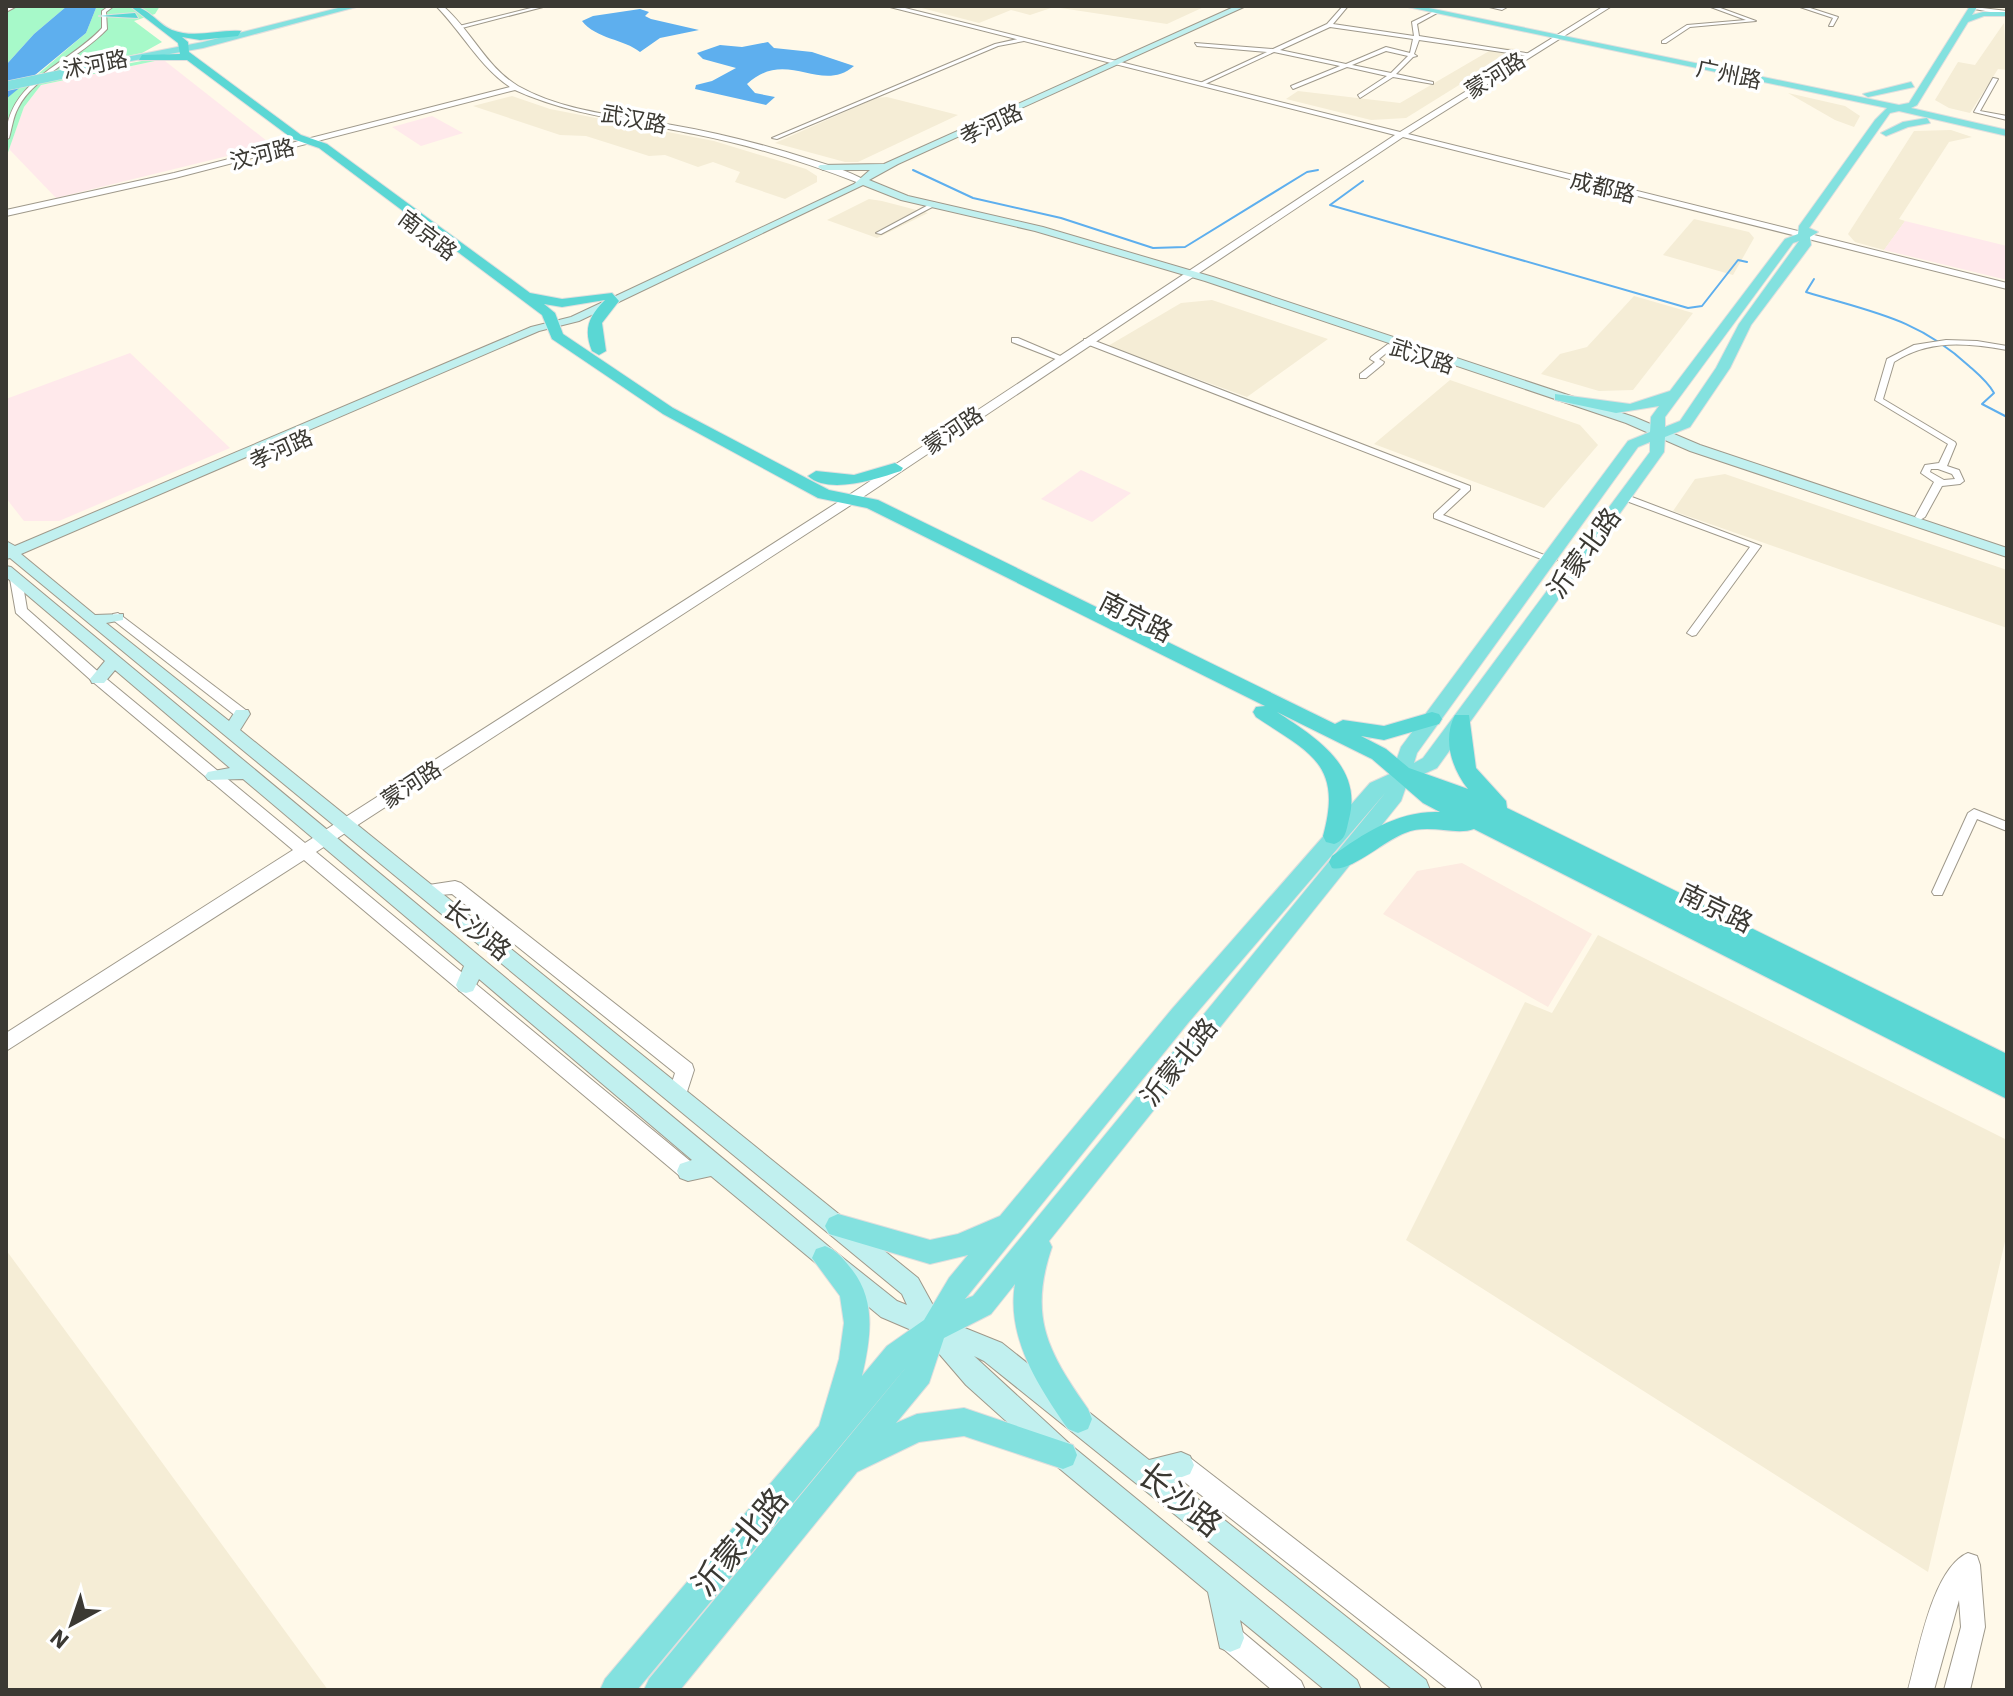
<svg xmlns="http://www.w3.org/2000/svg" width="2013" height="1696" font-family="'IBM Plex Sans','Noto Sans SC',sans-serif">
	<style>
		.built { fill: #f5edd6 }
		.education { fill: #ffe9eb }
		.medical { fill: #fdebe1 }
		.green { fill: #a7f9c9 }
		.water { fill: #5eafee }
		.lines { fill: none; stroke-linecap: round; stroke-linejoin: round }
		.stream { stroke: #5eafee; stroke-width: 2 }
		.minor-casing { stroke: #9f998b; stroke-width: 2 }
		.tertiary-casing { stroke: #9f998b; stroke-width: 2 }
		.secondary-casing { stroke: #9f998b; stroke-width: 2 }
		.primary-casing { stroke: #e0dfde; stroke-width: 2 }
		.trunk-casing { stroke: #e0dfde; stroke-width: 2 }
		.minor { fill: #fff; fill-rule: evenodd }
		.tertiary { fill: #fff; fill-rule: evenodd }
		.secondary { fill: #c1f0ef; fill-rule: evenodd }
		.primary { fill: #83e1df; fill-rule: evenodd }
		.trunk { fill: #5ad7d4; fill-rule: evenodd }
		.primary-bridge-casing { stroke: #e0dfde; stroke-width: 10; stroke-linecap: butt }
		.primary-bridge { stroke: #83e1df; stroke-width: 9 }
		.labels { text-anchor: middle; stroke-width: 7; stroke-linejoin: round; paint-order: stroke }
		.far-street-label { font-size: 22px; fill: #3b3933; stroke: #fff }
		.street-label { font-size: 26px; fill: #3b3933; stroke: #fff }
		.near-street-label { font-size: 32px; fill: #3b3933; stroke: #fff }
	</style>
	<rect width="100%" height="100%" fill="#fff9e9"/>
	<g class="built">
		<path d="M 914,6 L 1206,6 L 1167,24 L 1054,7 L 1030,15 L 1011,10 L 979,23 Z"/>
		<path d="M 2004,23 L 2007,70 L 1998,69 L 1970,113 L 1949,108 L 1935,100 L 1958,62 L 1975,65 Z"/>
		<path d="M 1496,47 L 1517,49 L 1406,118 L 1371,120 L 1286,99 L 1298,91 L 1400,103 Z"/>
		<path d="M 1788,93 L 1845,106 L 1860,116 L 1854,127 L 1835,120 Z"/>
		<path d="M 512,96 L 550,109 L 714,141 L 806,169 L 817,176 L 817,182 L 785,199 L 735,182 L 740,172 L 713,162 L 698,167 L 665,155 L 649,156 L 586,136 L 560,135 L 473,106 Z"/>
		<path d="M 887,97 L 958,115 L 858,162 L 845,162 L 775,143 L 876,98 Z"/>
		<path d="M 1951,130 L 1972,137 L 1949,142 L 1899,219 L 1905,221 L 1884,250 L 1855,242 L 1848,234 L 1914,131 Z"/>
		<path d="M 869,199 L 882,201 L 928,213 L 877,238 L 827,220 Z"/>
		<path d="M 1694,219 L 1749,232 L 1754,238 L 1733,275 L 1663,255 Z"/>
		<path d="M 1634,296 L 1693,313 L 1633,390 L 1599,391 L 1541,374 L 1560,354 L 1587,347 Z"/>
		<path d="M 1212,300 L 1328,339 L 1247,397 L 1108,346 L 1181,303 Z"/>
		<path d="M 1450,380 L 1580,425 L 1598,445 L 1544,508 L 1374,444 Z"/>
		<path d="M 1725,474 L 2007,570 L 2007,628 L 1673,511 L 1695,479 Z"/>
		<path d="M 1598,935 L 2007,1140 L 2007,1233 L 1928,1572 L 1406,1240 L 1525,1002 L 1552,1013 Z"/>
		<path d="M 6,1250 L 131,1420 L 328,1690 L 6,1690 Z"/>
	</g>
	<g class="education">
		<path d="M 155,61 L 165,61 L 272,145 L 56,198 L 9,149 L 24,107 L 41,85 Z"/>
		<path d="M 432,116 L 463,133 L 421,146 L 392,127 Z"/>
		<path d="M 1905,221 L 2007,246 L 2007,280 L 1884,250 Z"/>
		<path d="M 130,353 L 230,448 L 59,521 L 24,521 L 6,498 L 6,399 Z"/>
		<path d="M 1081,470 L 1131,493 L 1092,522 L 1041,499 Z"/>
	</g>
	<path class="medical" d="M 1462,863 L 1592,934 L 1548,1007 L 1383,914 L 1417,871 Z"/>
	<g class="green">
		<path d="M 6,6 L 67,6 L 34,34 L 6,65 Z"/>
		<path d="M 100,6 L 160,6 L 155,14 L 134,21 L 162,42 L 142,53 L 38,74 L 86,33 L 96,8 Z"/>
		<path d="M 152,59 L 155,61 L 41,85 L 24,107 L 6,158 L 6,87 Z"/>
	</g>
	<g class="water">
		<path d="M 67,6 L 100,6 L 96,8 L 86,33 L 6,99 L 6,65 L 34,34 Z"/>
		<path d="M 640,9 L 649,12 L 645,16 L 651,19 L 699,30 L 660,38 L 640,52 C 624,39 596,39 582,21 L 593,16 Z"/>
		<path d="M 768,42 L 774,48 L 812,52 L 854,66 C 820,95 787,47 747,84 L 755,93 L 775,97 L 766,105 L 695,89 L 696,85 L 712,81 L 736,68 L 703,59 L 697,53 L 720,45 L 742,47 Z"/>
	</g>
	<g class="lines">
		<g class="stream">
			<path d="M 913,170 L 973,198 L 1061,218 L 1153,248 L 1185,247 L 1307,172 L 1318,170"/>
			<path d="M 1363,181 L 1330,205 L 1688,308 L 1702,306 L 1738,260 L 1747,262"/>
			<path d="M 1814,279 L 1806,292 C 1871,312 1917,318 1969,366 C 1978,374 1988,382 1994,393 L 1982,404 L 2007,417"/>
		</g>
		<g class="minor-casing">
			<g id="minor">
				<path d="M 11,6 L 17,6 L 6,12 L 6,9 Z"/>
				<path d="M 109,6 L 114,6 L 106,12 L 107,29 C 82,56 33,77 18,108 C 13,117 12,128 9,138 L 6,140 C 6,81 68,65 102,28 L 102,11 Z"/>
				<path d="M 539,6 L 547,6 L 462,28 L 459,26 Z"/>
				<path d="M 1343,6 L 1348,6 L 1333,24 L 1414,36 L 1412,22 L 1435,11 L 1437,13 L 1417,24 L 1419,36 L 1532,54 L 1529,56 L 1419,40 L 1414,54 L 1417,56 L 1413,57 L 1396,74 L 1433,82 L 1433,84 L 1393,77 L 1360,98 L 1358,95 L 1387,76 L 1347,67 L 1293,89 L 1291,86 L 1340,66 L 1274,52 L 1203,85 L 1198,84 L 1267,52 L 1197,46 L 1195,43 L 1273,49 L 1327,24 ZM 1330,27 L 1413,39 L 1410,53 L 1386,47 L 1346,64 L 1280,50 ZM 1386,51 L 1408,56 L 1391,73 L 1352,65 Z"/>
				<path d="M 1485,6 L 1509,6 L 1502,10 Z"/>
				<path d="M 1708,6 L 1715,6 L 1756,21 L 1690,27 L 1666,43 L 1662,43 L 1662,41 L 1687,25 L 1746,20 Z"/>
				<path d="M 1797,6 L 1804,6 L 1838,17 L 1833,26 L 1829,26 L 1833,18 Z"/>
				<path d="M 1022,38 L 1024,41 L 998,46 L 777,139 L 772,138 L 995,44 Z"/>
				<path d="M 1993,78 L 1998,79 L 1980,111 L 2007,116 L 2007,120 L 1974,112 Z"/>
				<path d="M 934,202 L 937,204 L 936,205 L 881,234 L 876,233 Z"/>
				<path d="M 1012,338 L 1018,338 L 1065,358 L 1058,360 L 1012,342 Z"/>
				<path d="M 1084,339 L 1090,339 L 1470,486 L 1470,490 L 1443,515 L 1557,560 L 1552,563 L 1549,562 L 1434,518 L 1434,514 L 1461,489 L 1084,343 Z"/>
				<path d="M 1946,340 L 1977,341 L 2007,346 L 2007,350 C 1967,343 1929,339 1894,362 L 1883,399 L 1955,442 L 1956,444 L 1947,466 L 1959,470 L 1964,481 L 1960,484 L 1942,486 L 1925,517 L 1920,520 L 1915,517 L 1934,482 L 1921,473 L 1925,465 L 1939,463 L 1948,444 L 1875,400 L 1887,359 L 1914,345 ZM 1931,469 L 1938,469 L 1952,474 L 1955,479 L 1944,480 L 1930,472 Z"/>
				<path d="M 1388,344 L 1395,346 L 1379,359 L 1384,362 L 1383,364 L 1366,378 L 1360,378 L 1360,374 L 1375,362 L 1370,359 L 1371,357 Z"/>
				<path d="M 1624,494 L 1761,546 L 1696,635 L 1692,636 L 1687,633 L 1750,547 L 1621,499 L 1619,497 Z"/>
				<path d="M 1974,809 L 2007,822 L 2007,831 L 1977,819 L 1942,895 L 1934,895 L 1932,892 L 1968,813 Z"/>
			</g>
		</g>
		<g class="tertiary-casing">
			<g id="tertiary">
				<path d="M 436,6 L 443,6 C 471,30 486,67 518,86 C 564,112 622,116 672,125 C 719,133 765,145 809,159 C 828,165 850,171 866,181 L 859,183 C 805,162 750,145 694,134 C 633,121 572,116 515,90 L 175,178 L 6,216 L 6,210 L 174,173 L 510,87 C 480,67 461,31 436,6 Z"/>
				<path d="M 886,6 L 897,6 L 1400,132 L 1604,6 L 1612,6 L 1408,134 L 2007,283 L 2007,289 L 1403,137 L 854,503 L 316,852 L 695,1165 L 698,1171 L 695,1177 L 688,1180 L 681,1177 L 304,860 L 6,1051 L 6,1033 L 293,850 L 93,682 L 16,613 L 10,579 L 11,576 L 16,575 L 22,579 L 27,609 L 103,676 L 305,843 L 846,497 L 1395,135 Z"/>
				<path d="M 1966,6 L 2007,11 L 2007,15 L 1969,8 Z"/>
				<path d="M 118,613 L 247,711 L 249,714 L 247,717 L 237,717 L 113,620 L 113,614 Z"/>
				<path d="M 455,881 L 461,883 L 692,1064 L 694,1070 L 684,1101 L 677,1103 L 670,1101 L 668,1095 L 675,1073 L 452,894 L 428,896 L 422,894 L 420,890 L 422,886 Z"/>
				<path d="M 1181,1454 L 1189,1457 L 1478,1681 L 1482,1690 L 1449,1690 L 1173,1473 L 1170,1465 L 1173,1457 Z"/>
				<path d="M 1968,1553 L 1977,1556 L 1980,1565 L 1985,1627 L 1970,1690 L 1944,1690 L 1961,1627 L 1959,1600 L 1934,1690 L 1908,1690 C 1918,1655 1932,1568 1968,1553 Z"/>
				<path d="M 1230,1626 L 1239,1629 L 1301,1681 L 1305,1690 L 1272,1690 L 1221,1647 L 1218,1638 L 1221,1629 Z"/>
			</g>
		</g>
		<g class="secondary-casing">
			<path id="secondary" d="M 1236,6 L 1246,6 L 898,164 L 869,180 L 908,196 L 1043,227 L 1213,277 L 1634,417 L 1700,445 L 2007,548 L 2007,557 L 1690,451 L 1626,423 L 1205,281 L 1035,231 L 901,200 L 863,185 L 579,321 L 539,331 L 21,554 L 95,615 L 123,614 L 123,620 L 106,623 L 229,721 L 236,710 L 248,710 L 250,714 L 240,730 L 918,1278 L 940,1318 L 1002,1343 L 1149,1460 L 1181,1452 L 1190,1456 L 1194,1465 L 1190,1474 L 1174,1480 L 1426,1680 L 1430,1690 L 1393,1690 L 984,1361 L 974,1356 L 1072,1446 L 1357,1680 L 1361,1690 L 1325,1690 L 1240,1620 L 1244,1638 L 1240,1648 L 1230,1652 L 1220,1648 L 1208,1592 L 1054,1464 L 966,1385 L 923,1335 L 881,1317 L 711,1176 L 688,1181 L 680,1178 L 677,1171 L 680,1164 L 692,1160 L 479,979 L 473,991 L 466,993 L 459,991 L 456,985 L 464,966 L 243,779 L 208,780 L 205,776 L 208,772 L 230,768 L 115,670 L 104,683 L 92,683 L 90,679 L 105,661 L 6,577 L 6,566 L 11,567 L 833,1250 L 897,1301 L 907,1305 L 902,1294 L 10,558 L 6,559 L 6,541 L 15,546 L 531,327 L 571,317 L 854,184 L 870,170 L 823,170 L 818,167 L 820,165 L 884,164 Z"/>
		</g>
		<g class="primary-casing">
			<g id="primary">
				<path d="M 346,6 L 360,6 L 203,48 L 70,72 L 65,69 L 203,42 Z"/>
				<path d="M 1403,6 L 1419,6 L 1899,105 L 1909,103 L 1970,6 L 1977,7 L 1972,15 L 1983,12 L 2007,12 L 2007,16 L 1984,16 L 1968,22 L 1917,105 L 1911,108 L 2007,130 L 2007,136 L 1899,111 L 1890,113 L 1809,228 L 1818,232 L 1810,237 L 1811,245 L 1751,325 L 1730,368 L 1690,427 L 1665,437 L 1664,452 L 1437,768 L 1408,781 L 1401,801 L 1049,1241 L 1052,1247 C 1028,1317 1048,1352 1088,1409 L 1092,1419 L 1088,1429 L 1078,1433 L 1068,1429 C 1039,1387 1006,1338 1015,1284 L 991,1314 L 944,1338 L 929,1383 L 896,1423 L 917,1414 L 964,1408 L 1073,1445 L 1077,1455 L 1073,1465 L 1063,1469 L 964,1436 L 919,1442 L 857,1472 L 680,1690 L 644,1690 L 649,1679 L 908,1365 L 637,1690 L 600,1690 L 605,1679 L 819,1426 L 839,1359 L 844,1323 L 840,1296 L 812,1258 L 816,1249 L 825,1246 C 836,1250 842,1257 849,1266 C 877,1298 871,1337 862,1376 L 887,1346 L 924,1320 L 949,1278 L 968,1255 L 930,1264 L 829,1234 L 825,1226 L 829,1218 L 838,1214 L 930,1240 L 958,1234 L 1000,1216 L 1172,1009 L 1370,783 L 1392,773 L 1401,747 L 1628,441 L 1650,432 L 1651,417 L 1659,406 L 1616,413 L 1555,400 L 1555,394 L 1630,404 L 1670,391 L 1785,239 L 1798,234 L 1799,226 L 1875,120 L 1887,108 ZM 1799,241 L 1739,324 L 1716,368 L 1680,421 L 1665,427 L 1665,417 L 1793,243 ZM 1650,442 L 1650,452 L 1423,758 L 1414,763 L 1417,753 L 1638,447 ZM 1386,792 L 973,1296 L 965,1299 L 1188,1023 Z"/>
				<path d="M 1911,82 L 1914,87 L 1868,97 L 1863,94 Z"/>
				<path d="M 1927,118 L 1930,123 L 1908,127 L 1886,136 L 1881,133 L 1903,122 Z"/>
			</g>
		</g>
		<g class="trunk-casing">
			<g id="trunk">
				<path d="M 130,6 C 148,6 156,23 172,30 C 195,39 219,29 241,31 L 238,36 L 200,40 L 182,37 L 188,42 L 189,52 L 301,135 L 327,144 L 530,293 L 562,299 L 612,293 L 619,301 L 602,323 L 606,351 L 599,355 L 592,351 C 583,329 589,316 605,300 L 562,307 L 544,304 L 555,313 L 563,334 L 673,408 L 829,490 L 878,500 L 1335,724 L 1343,720 L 1384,726 L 1432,712 L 1439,714 L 1442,719 L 1439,724 L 1384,740 L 1361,736 L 1386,749 L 1409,768 L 1468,789 C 1452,769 1442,739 1455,715 L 1469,715 L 1476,768 L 1506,801 L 1507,808 L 2007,1054 L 2007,1099 L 1474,829 C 1455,836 1429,823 1405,833 C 1385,840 1350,873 1332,868 L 1329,862 L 1332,856 C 1364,833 1399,810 1440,812 L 1423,803 L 1372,759 L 1277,712 C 1315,737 1363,766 1349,819 C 1346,831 1346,840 1334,844 L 1326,842 L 1323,836 C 1343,764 1310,753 1256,717 L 1253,712 L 1256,707 L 1265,706 L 867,508 L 818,498 L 663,414 L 552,339 L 542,315 L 319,148 L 293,139 L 187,60 L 139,60 L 142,55 L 180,54 L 178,43 Z"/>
				<path d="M 135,13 L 138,18 L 99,16 Z"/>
				<path d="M 895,463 L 903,468 L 901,471 C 876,479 829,495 808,476 L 816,471 L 854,475 Z"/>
			</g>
		</g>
		<use href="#minor" class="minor"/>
		<use href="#tertiary" class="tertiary"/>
		<use href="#secondary" class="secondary"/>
		<use href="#primary" class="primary"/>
		<use href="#trunk" class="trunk"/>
		<g class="primary-bridge-casing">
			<path id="primary-bridge" d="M 6,86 L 73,72"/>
		</g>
		<use href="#primary-bridge" class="primary-bridge"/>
	</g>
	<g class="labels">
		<g class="far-street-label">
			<text transform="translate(95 64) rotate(-11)" y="8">沭河路</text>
			<text transform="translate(1729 74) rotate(12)" y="8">广州路</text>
			<text transform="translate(1495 75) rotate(-32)" y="8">蒙河路</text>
			<text transform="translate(634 119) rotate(11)" y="8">武汉路</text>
			<text transform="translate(991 124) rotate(-25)" y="8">孝河路</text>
			<text transform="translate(262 154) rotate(-14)" y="8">汶河路</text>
			<text transform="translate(1603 187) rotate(14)" y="8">成都路</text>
			<text transform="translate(428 235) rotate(37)" y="8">南京路</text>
			<text transform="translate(1422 356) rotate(18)" y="8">武汉路</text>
			<text transform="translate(953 430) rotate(-34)" y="8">蒙河路</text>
			<text transform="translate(281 449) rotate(-24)" y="8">孝河路</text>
			<text transform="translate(411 784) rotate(-33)" y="8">蒙河路</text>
		</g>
		<g class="street-label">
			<text transform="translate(1584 553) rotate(-54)" y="9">沂蒙北路</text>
			<text transform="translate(1136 617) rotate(27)" y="9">南京路</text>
			<text transform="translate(1716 908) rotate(26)" y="9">南京路</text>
			<text transform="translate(477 930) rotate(39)" y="9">长沙路</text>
			<text transform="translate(1179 1062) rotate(-51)" y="9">沂蒙北路</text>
		</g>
		<g class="near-street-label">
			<text transform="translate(1180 1500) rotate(38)" y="11">长沙路</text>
			<text transform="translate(740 1542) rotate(-50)" y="11">沂蒙北路</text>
		</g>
	</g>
	<rect width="2013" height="1696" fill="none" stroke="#3b3933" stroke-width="16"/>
	<g transform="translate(72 1624) rotate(220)" stroke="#ffffff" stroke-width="6" paint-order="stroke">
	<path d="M0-6L14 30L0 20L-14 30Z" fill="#3b3933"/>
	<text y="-12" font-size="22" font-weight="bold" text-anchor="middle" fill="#3b3933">N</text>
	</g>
</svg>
